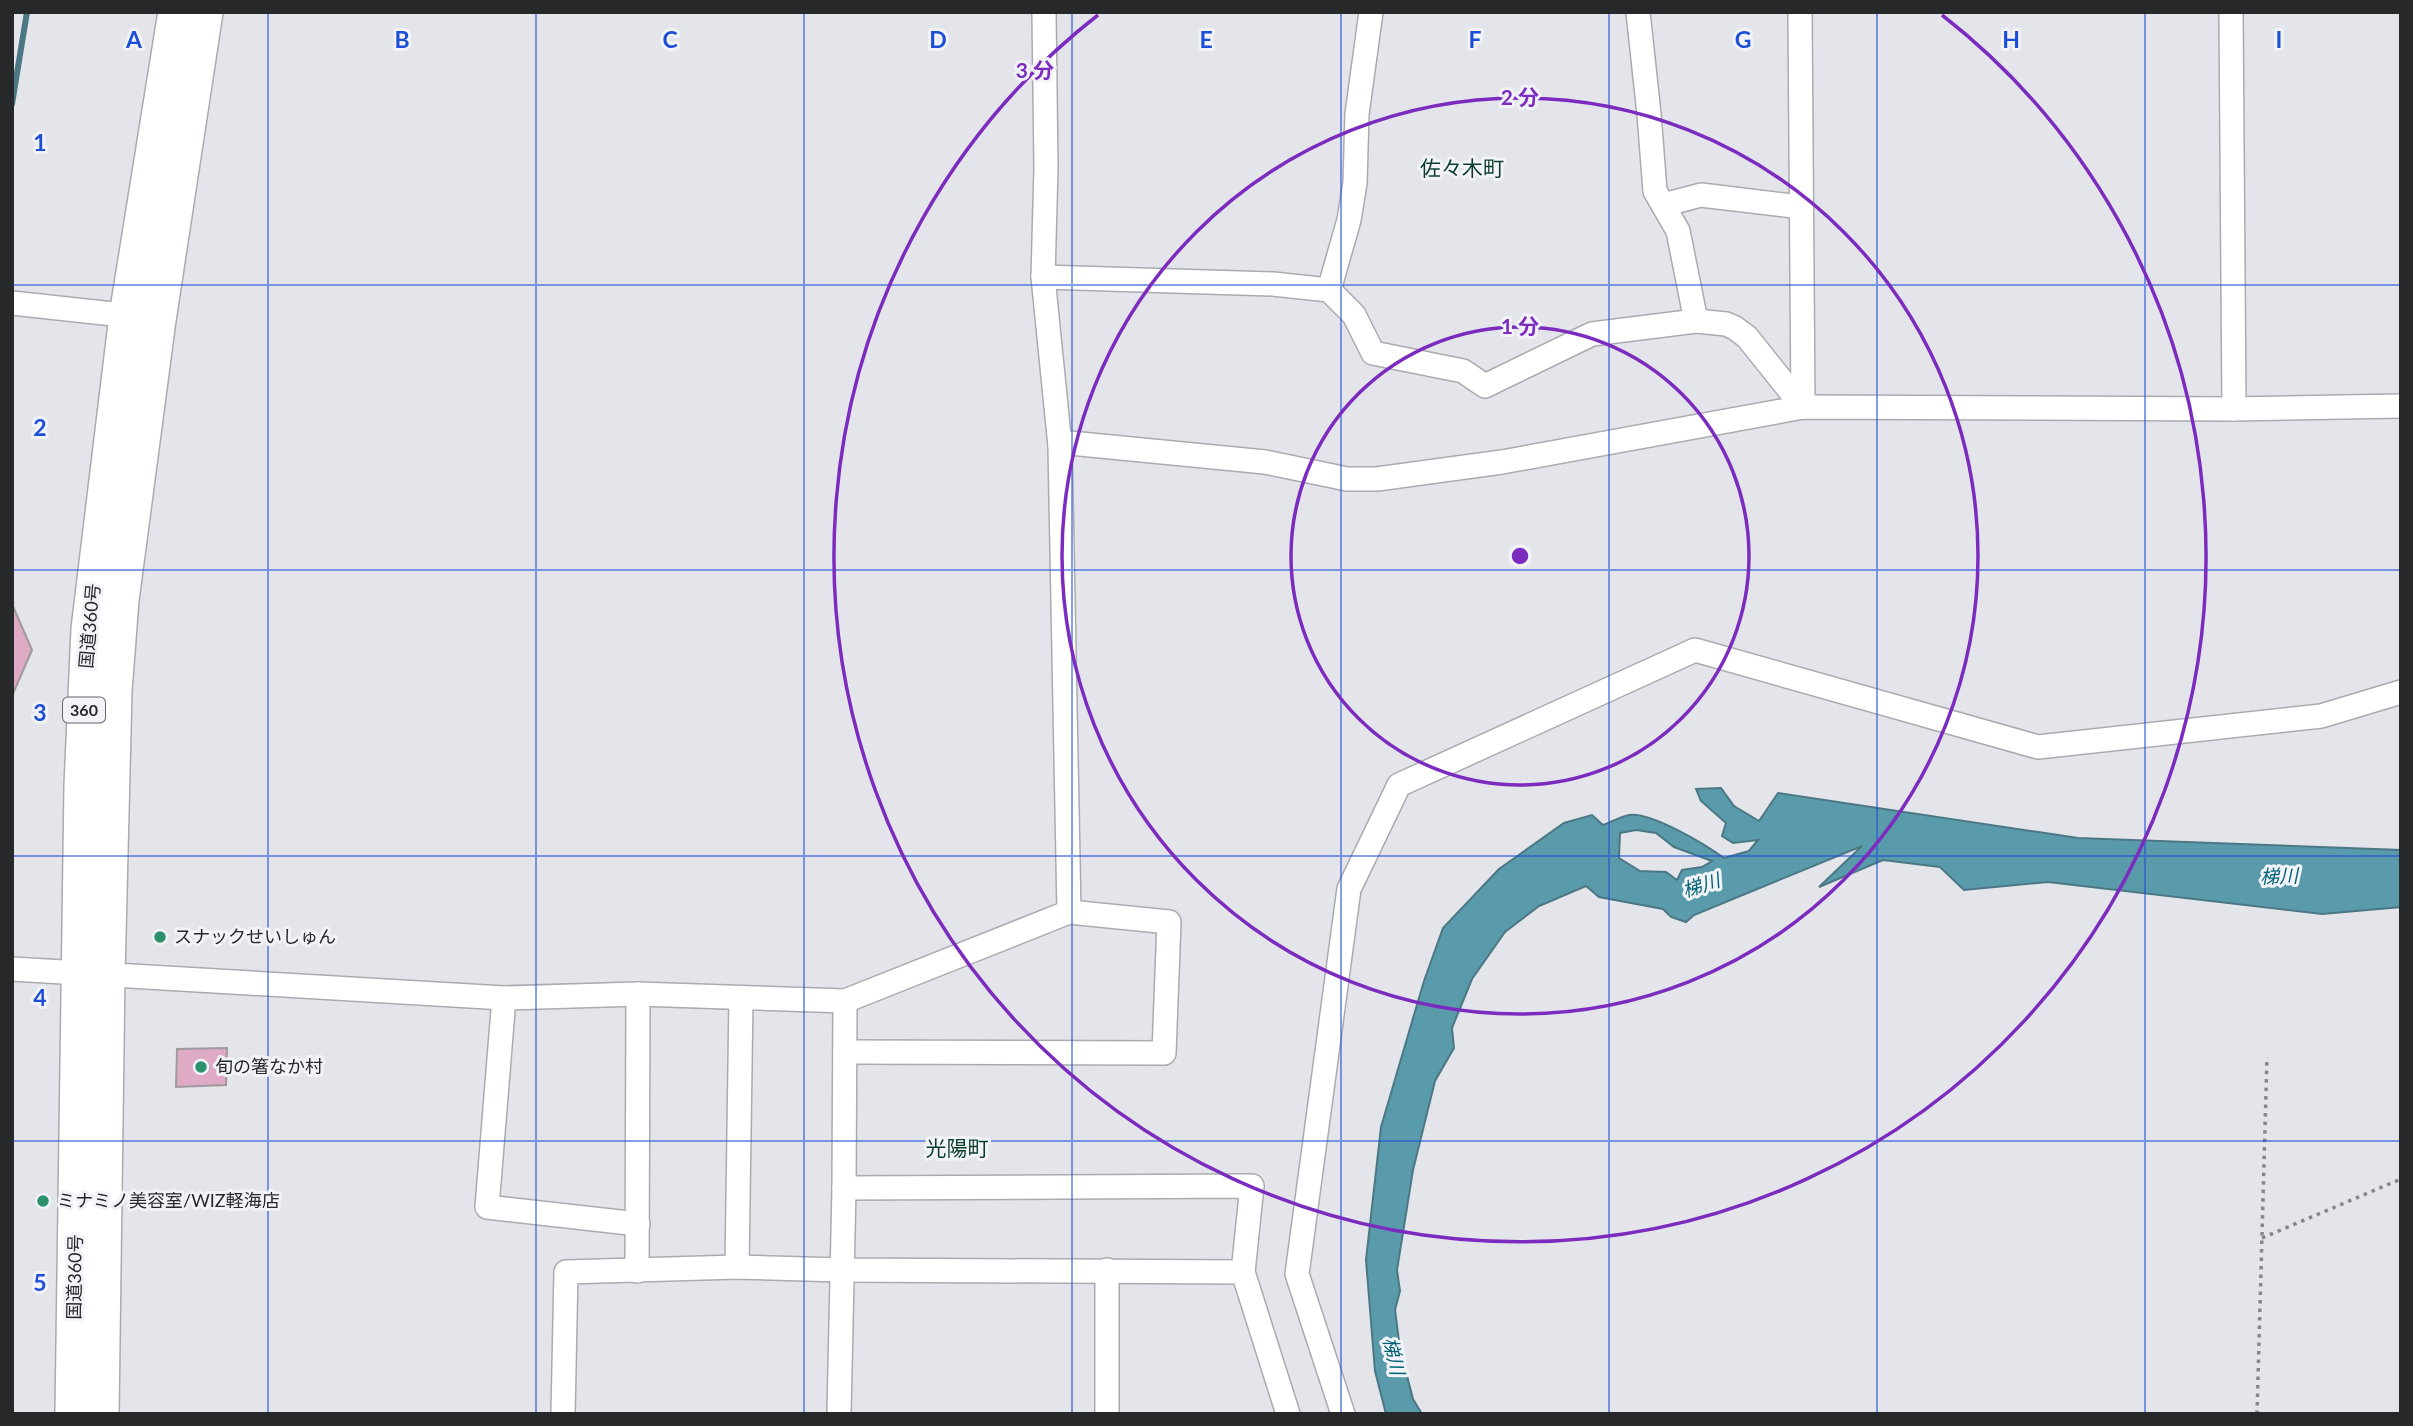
<svg xmlns="http://www.w3.org/2000/svg" width="2413" height="1426" font-family="Lato,'Noto Sans JP',sans-serif">
	<style>
		.water { fill: #5a9bab; stroke: #4b7884; stroke-width: 2; fill-rule: evenodd }
		.lines { fill: none; stroke-linecap: round; stroke-linejoin: round }
		.stream { stroke: #4b7884; stroke-width: 6 }
		.building { fill: #deaac6; stroke: #9f9a9c; stroke-width: 2 }
		.minor-casing { stroke: #aaabb0; stroke-width: 26 }
		.highway-casing { stroke: #aaabb0; stroke-width: 38 }
		.path { stroke: #86878b; stroke-width: 3.5; stroke-dasharray: 3.5 5; stroke-linecap: butt }
		.minor { stroke: #fff; stroke-width: 23 }
		.highway { stroke: #fff; stroke-width: 35 }
		.grid { fill: none; stroke: #1d4ed8; stroke-width: 2; stroke-opacity: 0.55 }
		.ring { fill: none; stroke: #7b2cbf; stroke-width: 3.5 }
		.poi-dot { fill: #2c906c; stroke: #f1f3f8; stroke-width: 2.5 }
		.labels { text-anchor: middle; stroke-width: 6; stroke-linejoin: round; paint-order: stroke }
		.shield { fill: #f1f3f8; stroke: #646568; stroke-width: 2 }
		.shield-label { font-size: 16px; font-weight: bold; fill: #27282a }
		.street-label { font-size: 18px; fill: #27282a; stroke: #f1f3f8 }
		.poi-label { font-size: 18px; fill: #27282a; stroke: #f1f3f8; text-anchor: start }
		.water-label { font-size: 19px; font-style: italic; fill: #036374; stroke: #f1f3f8 }
		.quarter-label { font-size: 21px; fill: #0c3d2b; stroke: #f1f3f8 }
		.grid-label { font-size: 23px; text-anchor: middle; font-weight: bold; fill: #1d4ed8; stroke: #f1f3f8; stroke-width: 6; stroke-linejoin: round; paint-order: stroke }
		.centre { fill: #7b2cbf; stroke: #f1f3f8; stroke-width: 3.5 }
		.ring-label { font-size: 21px; text-anchor: middle; font-weight: bold; fill: #7b2cbf; stroke: #f1f3f8; stroke-width: 6; stroke-linejoin: round; paint-order: stroke }
	</style>
	<rect width="100%" height="100%" fill="#e4e5ea"/>
	<path class="water" d="M 1721,788 L 1734,806 L 1759,821 L 1778,793 L 2078,838 L 2401,850 L 2401,907 L 2322,914 L 2048,882 L 1964,890 L 1940,867 L 1883,860 L 1819,887 L 1862,846 L 1694,915 L 1686,922 L 1671,917 L 1663,909 L 1599,897 L 1586,886 L 1539,906 L 1505,932 L 1472,979 L 1452,1028 L 1454,1048 L 1435,1081 L 1413,1170 L 1397,1270 L 1400,1291 L 1395,1310 L 1400,1349 L 1413,1399 L 1422,1414 L 1386,1414 L 1375,1371 L 1366,1260 L 1381,1127 L 1424,981 L 1443,928 L 1499,869 L 1564,823 L 1592,815 L 1603,825 C 1611,822 1620,817 1629,815 C 1650,811 1706,845 1724,858 L 1749,851 L 1758,840 L 1733,843 L 1722,836 L 1726,823 L 1701,801 L 1696,789 ZM 1636,830 L 1656,833 L 1674,847 L 1712,861 L 1702,867 L 1682,870 L 1677,880 L 1666,872 L 1640,871 L 1619,858 L 1620,833 Z"/>
	<g class="lines">
		<path class="stream" d="M 12,104 L 27,12"/>
	</g>
	<g class="building">
		<path d="M 12,604 L 32,650 L 12,696 Z"/>
		<path d="M 227,1048 L 226,1085 L 176,1087 L 177,1049 Z"/>
	</g>
	<g class="lines">
		<g class="minor-casing">
			<g id="minor">
				<path d="M 1044,12 L 1046,168 L 1043,277 L 1060,446 L 1069,912"/>
				<path d="M 1638,12 L 1649,114 L 1655,191 L 1678,231 L 1696,321"/>
				<path d="M 1800,12 L 1803,407"/>
				<path d="M 2231,12 L 2234,409"/>
				<path d="M 1663,205 L 1701,195 L 1801,207"/>
				<path d="M 1043,277 L 1273,284 L 1329,290 L 1354,315 L 1373,353 L 1463,371 L 1485,386 L 1592,334 L 1696,321 L 1726,324 L 1735,328 L 1747,337 L 1803,407"/>
				<path d="M 1329,290 L 1349,220 L 1355,183 L 1357,114 L 1371,12"/>
				<path d="M 12,303 L 141,317"/>
				<path d="M 1060,446 L 1070,443 L 1265,462 L 1347,479 L 1377,479 L 1502,462 L 1803,407 L 2234,409 L 2401,406"/>
				<path d="M 12,969 L 504,998 L 638,994 L 845,1001 L 1069,912 L 1169,922 L 1164,1053 L 845,1052"/>
				<path d="M 504,998 L 487,1207 L 638,1224"/>
				<path d="M 844,1188 L 1252,1186 L 1243,1272 L 1288,1414"/>
				<path d="M 737,1267 L 741,998"/>
				<path d="M 637,1271 L 638,994"/>
				<path d="M 563,1414 L 566,1272 L 737,1267 L 841,1270 L 1243,1272"/>
				<path d="M 839,1414 L 844,1188 L 845,1001"/>
				<path d="M 1107,1414 L 1107,1270"/>
				<path d="M 1343,1414 L 1297,1274 L 1349,889 L 1399,785 L 1695,650 L 2038,747 L 2321,716 L 2401,692"/>
			</g>
		</g>
		<g class="highway-casing">
			<g id="highway">
				<path d="M 73,1414 L 82,786 L 89,629 L 127,316 L 176,12"/>
				<path d="M 101,1414 L 107,974 L 114,691 L 121,600 L 158,320 L 205,12"/>
			</g>
		</g>
		<g class="path">
			<path d="M 2262,1238 L 2401,1179"/>
			<path d="M 2257,1414 L 2267,1057"/>
		</g>
		<use href="#minor" class="minor"/>
		<use href="#highway" class="highway"/>
	</g>
	<path class="grid" d="M 268,12 L 268,1414M 536,12 L 536,1414M 804,12 L 804,1414M 1072,12 L 1072,1414M 1341,12 L 1341,1414M 1609,12 L 1609,1414M 1877,12 L 1877,1414M 2145,12 L 2145,1414M 12,285 L 2401,285M 12,570 L 2401,570M 12,856 L 2401,856M 12,1141 L 2401,1141"/>
	<g class="ring">
		<circle cx="1520" cy="556" r="229"/>
		<circle cx="1520" cy="556" r="458"/>
		<path d="M1942 15A686 686 0 1 1 1098 15"/>
	</g>
	<g class="poi-dot">
		<circle cx="160" cy="937" r="7"/>
		<circle cx="201" cy="1067" r="7"/>
		<circle cx="43" cy="1201" r="7"/>
	</g>
	<g class="labels">
		<rect class="shield" x="63" y="697.5" width="42" height="25" rx="5"/>
		<g class="shield-label">
			<text x="84" y="716">360</text>
		</g>
		<g class="street-label">
			<text transform="translate(90 626) rotate(-85)" y="6">国道360号</text>
			<text transform="translate(75 1277) rotate(-89)" y="6">国道360号</text>
		</g>
		<g class="poi-label">
			<text x="174" y="943">スナックせいしゅん</text>
			<text x="215" y="1073">旬の箸なか村</text>
			<text x="57" y="1207">ミナミノ美容室/WIZ軽海店</text>
		</g>
		<g class="water-label">
			<text transform="translate(2279 876) rotate(-2)" y="7">梯川</text>
			<text transform="translate(1701 885) rotate(-18)" y="7">梯川</text>
			<text transform="translate(1394 1356) rotate(77)" y="7">梯川</text>
		</g>
		<g class="quarter-label">
			<text x="1462" y="176">佐々木町</text>
			<text x="957" y="1156">光陽町</text>
		</g>
	</g>
	<g class="grid-label">
		<text x="134" y="48">A</text>
		<text x="402" y="48">B</text>
		<text x="670" y="48">C</text>
		<text x="938" y="48">D</text>
		<text x="1206" y="48">E</text>
		<text x="1475" y="48">F</text>
		<text x="1743" y="48">G</text>
		<text x="2011" y="48">H</text>
		<text x="2279" y="48">I</text>
		<text x="40" y="151">1</text>
		<text x="40" y="436">2</text>
		<text x="40" y="721">3</text>
		<text x="40" y="1006">4</text>
		<text x="40" y="1291">5</text>
	</g>
	<circle cx="1520" cy="556" r="10" class="centre"/>
	<g class="ring-label">
		<text x="1035" y="78">3 分</text>
		<text x="1520" y="105">2 分</text>
		<text x="1520" y="334">1 分</text>
	</g>
	<rect width="2413" height="1426" fill="none" stroke="#27282a" stroke-width="28"/>
</svg>
